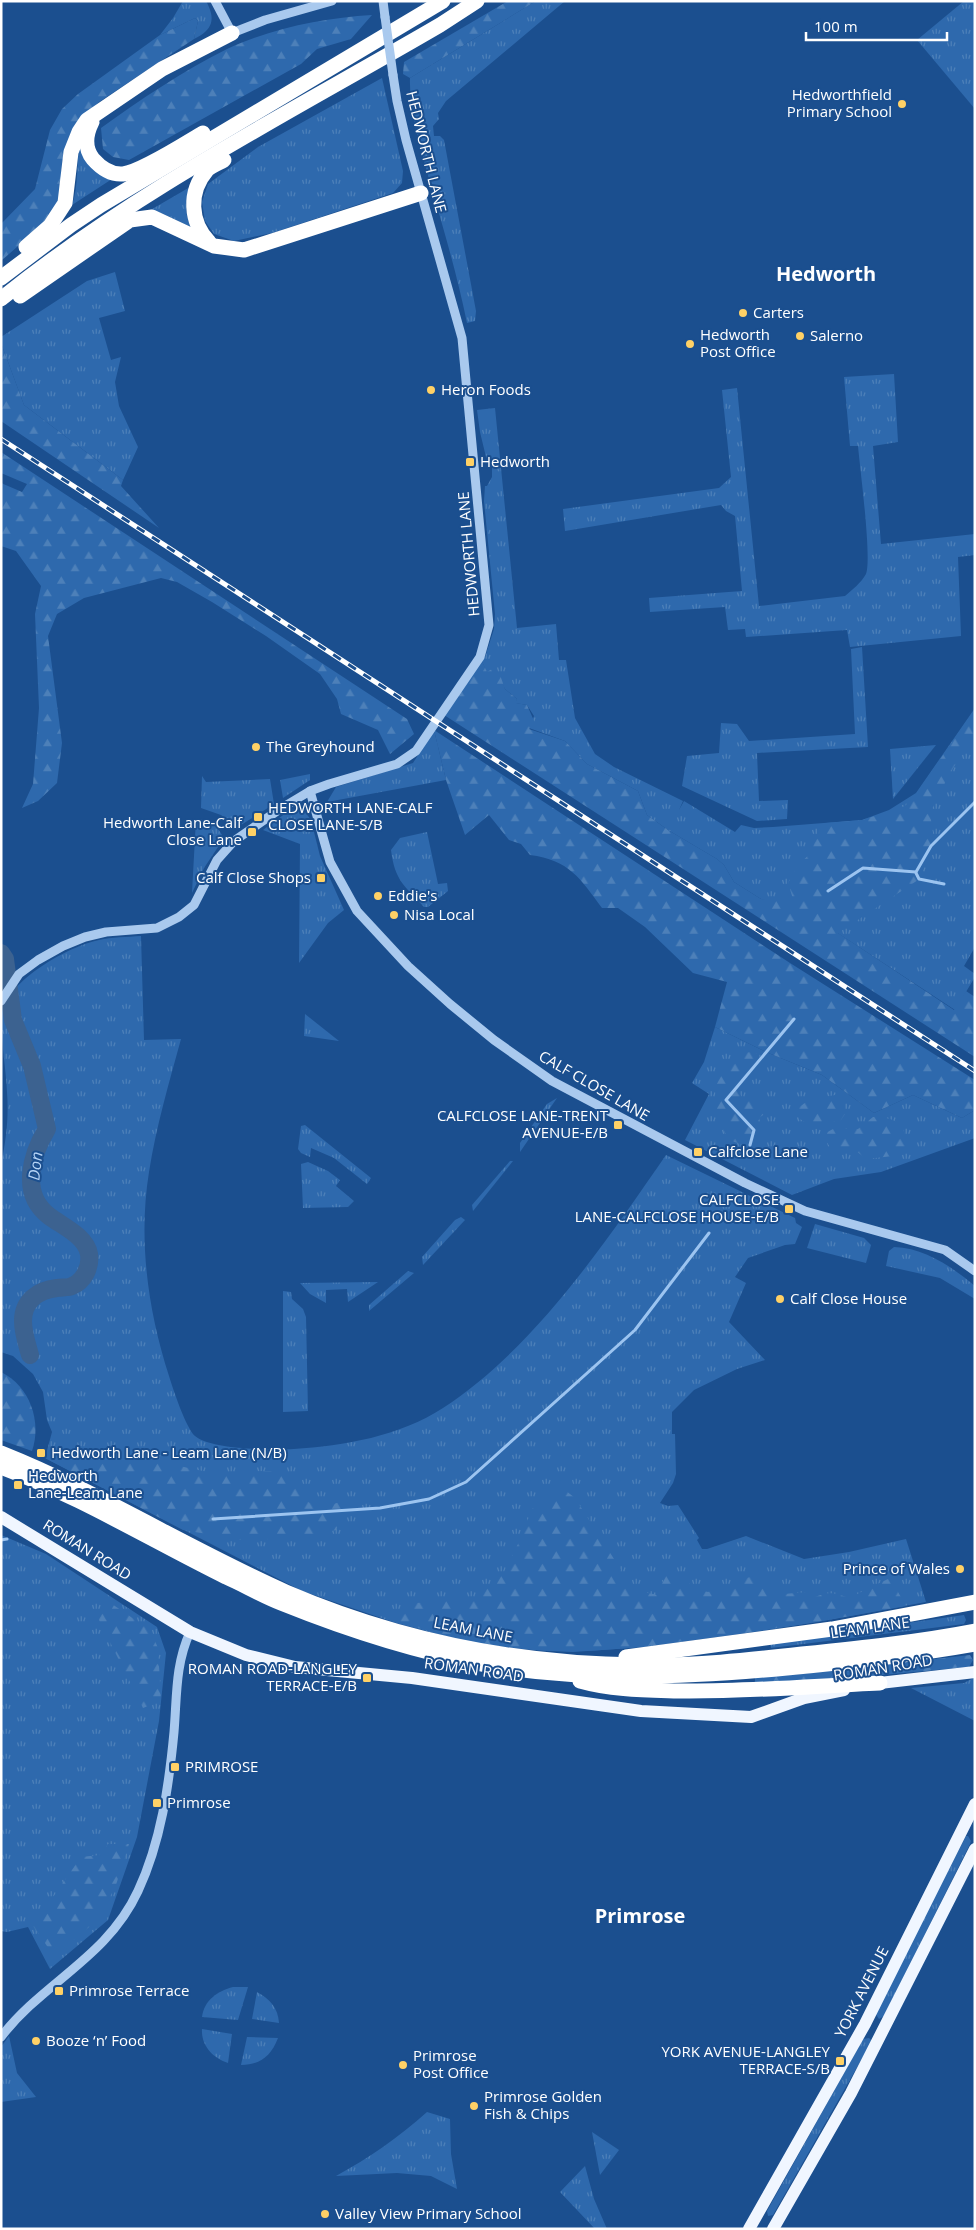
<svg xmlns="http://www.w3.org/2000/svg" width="976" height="2230" font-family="'Open Sans',sans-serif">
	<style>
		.grass { fill: url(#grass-tufts) }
		.forest { fill: url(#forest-firs) }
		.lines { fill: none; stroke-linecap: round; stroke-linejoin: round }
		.stream { stroke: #9cc4f0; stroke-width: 3 }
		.river { stroke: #3c6290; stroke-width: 18 }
		.minor { stroke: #a9c9ee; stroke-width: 9 }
		.major { stroke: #f0f6ff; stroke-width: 12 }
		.highway { stroke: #fff; stroke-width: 15 }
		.rail-casing { stroke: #fff; stroke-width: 5 }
		.rail { stroke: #1b4f8f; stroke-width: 3; stroke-dasharray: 9; stroke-linecap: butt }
		.minor-bridge { stroke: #a9c9ee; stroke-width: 9 }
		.poi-dot { fill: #ffd166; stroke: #1b4f8f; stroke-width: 2 }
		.labels { text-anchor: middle; stroke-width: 4; stroke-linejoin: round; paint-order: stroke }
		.poi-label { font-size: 15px; fill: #fff; stroke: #1b4f8f; text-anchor: start }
		.street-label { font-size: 15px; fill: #fff; stroke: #1b4f8f }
		.water-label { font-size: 16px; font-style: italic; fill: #b5d3f5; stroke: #1b4f8f }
		.district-label { font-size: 20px; font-weight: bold; fill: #fff; stroke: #1b4f8f }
	</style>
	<defs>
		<pattern id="grass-tufts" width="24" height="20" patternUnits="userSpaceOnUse" patternTransform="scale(1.25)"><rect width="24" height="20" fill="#2e69ad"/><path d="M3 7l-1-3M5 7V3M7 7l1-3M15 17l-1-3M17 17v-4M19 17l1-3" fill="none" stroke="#4d80b9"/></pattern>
		<pattern id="forest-firs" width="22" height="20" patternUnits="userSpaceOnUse" patternTransform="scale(1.25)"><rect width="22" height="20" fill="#2e69ad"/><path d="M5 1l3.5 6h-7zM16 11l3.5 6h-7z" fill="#4d80b9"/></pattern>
	</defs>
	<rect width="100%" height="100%" fill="#1b4f8f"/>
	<g class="grass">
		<path d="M 183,1 L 206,1 C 216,19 213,30 194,39 L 198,21 L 195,18 L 160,35 L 173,18 Z"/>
		<path d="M 536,1 L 565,1 L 446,101 L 438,113 L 439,119 L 433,126 L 434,136 L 440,136 L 444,140 L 476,311 L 475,321 L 467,323 C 457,274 443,227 429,179 C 420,146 409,112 410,78 Z"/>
		<path d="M 964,1 L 975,1 L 975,109 L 917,40 Z"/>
		<path d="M 382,78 L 403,171 L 402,183 L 393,193 L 272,233 L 234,241 L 214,234 L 205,221 L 202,202 L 208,184 L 258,147 Z"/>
		<path d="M 80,142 C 85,168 91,166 112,179 L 72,205 C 79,185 76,164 80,142 Z"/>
		<path d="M 190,187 C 185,203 184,212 191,227 L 161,213 L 147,212 Z"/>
		<path d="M 115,272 L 125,311 L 99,318 L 111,360 L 121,357 L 115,382 L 119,406 L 138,447 L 123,480 L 24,405 L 1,343 L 1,337 L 87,281 Z"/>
		<path d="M 894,374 L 898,442 L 873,446 L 881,544 L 975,534 L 975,555 L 958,557 L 961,636 L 850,647 L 847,630 L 746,637 L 745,629 L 728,630 L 725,607 L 650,612 L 649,598 L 742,591 L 735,516 L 726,511 L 721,505 L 565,531 L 563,509 L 719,488 L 731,477 L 722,390 L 737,388 L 759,606 L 845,596 C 852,590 861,583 866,574 C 872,559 860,468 858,446 L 850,446 L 844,377 Z"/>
		<path d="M 495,408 L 517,628 L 556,624 L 559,660 L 566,660 L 575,718 L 595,754 L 614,767 L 683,801 L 679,810 L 684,801 L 735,832 L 741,825 L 754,828 L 773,827 L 862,820 L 889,810 L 916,793 L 975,708 L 975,947 L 964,966 L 975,974 L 975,977 L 955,1010 L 801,909 L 761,899 L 734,882 L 724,865 L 717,859 L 668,830 L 647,815 L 638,791 L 587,764 L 565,741 L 529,728 L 534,716 L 527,705 L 515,703 L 517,699 L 505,689 L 500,680 L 487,673 L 480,657 L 485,657 L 494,629 L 495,614 L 484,501 L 485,486 L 487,486 L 492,477 L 492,465 L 486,457 L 480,432 L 477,410 Z"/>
		<path d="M 862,647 L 868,747 L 757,753 L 759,801 L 788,800 L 787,819 L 757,821 L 682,786 L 687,756 L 719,753 L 721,723 L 737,724 L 749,741 L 855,734 L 851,649 Z"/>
		<path d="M 434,730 L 446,780 L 327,802 L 336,787 L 413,763 Z"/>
		<path d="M 936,745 L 893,799 L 890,749 Z"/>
		<path d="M 310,774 L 310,780 L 283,798 L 280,780 Z"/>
		<path d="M 202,776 L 206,782 L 270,779 L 274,804 L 241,825 L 236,826 L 221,815 L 201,808 Z"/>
		<path d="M 298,809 L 305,812 L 311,820 L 320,856 L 344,910 L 328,923 L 299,963 L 300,844 L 263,830 L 290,810 Z"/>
		<path d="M 196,819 C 209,820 216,824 222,835 L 220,844 L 204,868 L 192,893 Z"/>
		<path d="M 427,832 L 438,884 L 447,883 L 448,891 L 428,907 L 424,907 C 404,885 395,881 391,850 L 400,838 Z"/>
		<path d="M 141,936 L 144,1040 L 181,1039 C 169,1083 156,1127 149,1172 C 138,1240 148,1311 169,1376 C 173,1389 186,1428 195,1436 C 211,1450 272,1450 294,1449 C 344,1446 400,1436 443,1408 C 534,1349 605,1243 666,1155 L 795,1218 L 796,1223 L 802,1227 L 795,1244 L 785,1245 L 748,1258 L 735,1277 L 746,1283 L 729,1322 L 765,1360 L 737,1369 L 694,1390 L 672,1412 L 672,1434 L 675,1434 L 676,1474 L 673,1483 L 660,1503 L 668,1506 L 678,1505 L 699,1538 L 697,1540 L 702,1549 L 707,1549 L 746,1536 L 804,1559 L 849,1552 L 906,1539 L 926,1602 L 817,1622 L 645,1647 L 573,1652 L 535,1650 L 472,1643 L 396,1623 L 302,1591 L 45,1458 L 52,1432 L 47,1420 L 43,1392 L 33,1374 L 13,1356 L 1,1352 L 1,1164 C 6,1141 9,1117 7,1092 C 6,1067 0,1038 2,1013 C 8,980 69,946 99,940 C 112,937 127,937 141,936 Z"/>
		<path d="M 305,1014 L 339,1041 L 304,1036 Z"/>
		<path d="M 715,1027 L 766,1052 L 822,1075 L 874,1113 L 913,1095 L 962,1118 L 975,1110 L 975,1138 L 881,1172 L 834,1179 L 792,1195 L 685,1140 L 709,1094 L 692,1083 L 704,1062 Z"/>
		<path d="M 557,1098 L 520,1152 L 520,1143 L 547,1104 Z"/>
		<path d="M 305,1125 L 371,1178 L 367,1184 L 334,1158 L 311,1148 L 310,1157 L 301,1153 L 298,1149 L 301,1126 Z"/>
		<path d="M 510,1161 L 513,1161 L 473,1211 L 472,1205 Z"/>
		<path d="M 308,1162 L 328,1171 L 340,1180 L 336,1186 L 354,1201 L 348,1207 L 303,1208 L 301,1164 Z"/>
		<path d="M 461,1217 L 465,1220 L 423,1265 L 422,1257 L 455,1220 Z"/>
		<path d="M 815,1224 L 864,1238 L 871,1245 L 866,1263 L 807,1248 Z"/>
		<path d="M 894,1247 C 925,1248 952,1267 975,1286 L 975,1299 L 940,1278 L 886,1266 L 889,1251 Z"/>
		<path d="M 408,1271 L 414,1273 L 369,1311 L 369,1305 Z"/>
		<path d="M 378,1282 L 348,1302 L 347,1289 L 326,1290 L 326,1303 L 310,1294 L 300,1283 Z"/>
		<path d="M 283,1291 L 291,1292 L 292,1299 L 303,1309 L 306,1317 L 308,1411 L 283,1412 Z"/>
		<path d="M 1,1535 L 46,1554 L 157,1627 L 166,1653 L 159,1721 L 137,1837 L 108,1920 L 50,1969 L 28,1927 L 7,1932 L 1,1931 Z"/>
		<path d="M 964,1615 L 966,1620 L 964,1624 L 771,1648 L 770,1642 Z"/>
		<path d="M 975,1677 L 975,1721 L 911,1688 L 964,1683 Z"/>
		<path d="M 966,1836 L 968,1836 L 971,1841 L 970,1844 L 884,2016 L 879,2019 L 875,2013 Z"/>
		<path d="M 233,1987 L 248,1987 L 238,2020 L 202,2017 C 204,2000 218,1991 233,1987 Z"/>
		<path d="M 257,1992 C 270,1999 278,2008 279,2023 L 252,2019 Z"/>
		<path d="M 202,2029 L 232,2034 L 228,2063 C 213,2058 201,2046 202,2029 Z"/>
		<path d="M 9,2036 L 17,2073 L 36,2097 L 1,2102 L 1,2047 Z"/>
		<path d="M 247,2037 L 278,2038 C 271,2056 260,2065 241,2065 Z"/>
		<path d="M 869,2038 L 872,2041 L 773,2215 L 768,2216 L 767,2211 L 863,2039 Z"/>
		<path d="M 427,2112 L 450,2119 L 451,2154 L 457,2189 L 431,2176 L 397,2173 L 336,2176 C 369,2158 399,2137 427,2112 Z"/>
		<path d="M 592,2132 L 619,2150 L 600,2175 Z"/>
		<path d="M 585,2166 L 594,2199 L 607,2229 L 595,2229 L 560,2192 Z"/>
	</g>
	<g class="forest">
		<path d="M 508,1 L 536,1 L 410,78 L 403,74 L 404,62 Z"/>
		<path d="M 372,15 L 351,39 L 317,49 L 301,64 L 129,160 L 113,157 L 103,149 L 101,128 C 141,99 183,71 227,49 C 272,28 324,18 372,15 Z"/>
		<path d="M 195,18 L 198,21 L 194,39 L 99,102 L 83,118 L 72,133 L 62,162 L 60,196 L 50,218 L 1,261 L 1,224 L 35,189 L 50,130 L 62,109 L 78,94 L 160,35 Z"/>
		<path d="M 1,343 L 24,405 L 123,480 L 121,486 L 159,528 L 1,421 Z"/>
		<path d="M 1,452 L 407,719 L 414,734 L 390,754 L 378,730 L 341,714 L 337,699 L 320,674 L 266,636 L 212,602 L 177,582 L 161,578 L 84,598 L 57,614 L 48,636 L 62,743 L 57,783 L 38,801 L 22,808 L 33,784 L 39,708 L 35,614 L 41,586 L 16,551 L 1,546 L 1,483 L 22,492 L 27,484 L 1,473 Z"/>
		<path d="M 480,657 L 487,672 L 492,669 L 500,675 L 505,689 L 517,699 L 516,703 L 527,705 L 535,723 L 529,729 L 565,741 L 587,764 L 638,791 L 647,815 L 668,830 L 717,859 L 724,865 L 734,882 L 761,899 L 794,902 L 788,883 L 798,865 L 811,853 L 818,831 L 826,823 L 862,820 L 881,814 L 905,806 L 916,794 L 975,709 L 975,732 L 949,775 L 930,813 L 935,846 L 918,880 L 838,933 L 954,1010 L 966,991 L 975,997 L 975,1057 L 441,713 Z"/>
		<path d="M 434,730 L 790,963 L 975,1080 L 975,1110 L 962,1118 L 913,1095 L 874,1113 L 822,1075 L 766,1052 L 715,1027 L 727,982 L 693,973 L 645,927 L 618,908 L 602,908 C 580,878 569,860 530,855 L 521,844 L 509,840 L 489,815 L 465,835 L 446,780 Z"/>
		<path d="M 750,1052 L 759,1054 L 761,1065 L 750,1073 L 739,1092 L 744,1102 L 753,1096 L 765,1101 L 770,1110 L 759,1118 L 764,1135 L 752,1148 L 726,1139 C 724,1127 719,1117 716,1105 C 713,1092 719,1070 728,1061 C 734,1055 742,1053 750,1052 Z"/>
		<path d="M 835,1095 L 845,1102 L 845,1114 L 841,1120 L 825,1124 L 816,1129 L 800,1119 L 795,1110 L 809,1100 Z"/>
		<path d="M 873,1117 C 897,1118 903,1122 908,1145 L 893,1156 L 866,1159 L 855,1150 L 830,1147 L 822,1135 L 833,1129 L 858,1129 Z"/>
		<path d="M 1,1372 C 30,1386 42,1422 32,1451 L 1,1440 Z"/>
		<path d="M 129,1447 L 142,1458 L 212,1473 L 270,1471 L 291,1477 C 296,1491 307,1508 325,1506 C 334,1505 344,1500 352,1497 L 336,1530 L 301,1538 L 243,1540 L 183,1530 L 45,1458 L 47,1453 C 74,1448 101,1452 129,1447 Z"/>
		<path d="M 560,1486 L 575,1498 L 630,1584 L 643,1592 L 658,1595 L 669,1565 C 680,1576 692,1589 708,1592 L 758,1574 L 784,1594 L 807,1592 L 811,1599 C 827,1591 833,1592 849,1598 L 890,1578 L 906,1606 C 830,1620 755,1633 678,1642 C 631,1648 582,1654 534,1650 C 484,1646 442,1635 394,1621 L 400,1609 L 415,1603 L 449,1601 L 477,1597 L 503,1574 L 520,1540 L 532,1509 Z"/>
		<path d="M 109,1602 L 150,1630 L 158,1648 L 161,1701 L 143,1708 L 96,1614 Z"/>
		<path d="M 970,1655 L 973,1660 L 969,1667 L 838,1679 L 755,1683 L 755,1677 L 792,1675 Z"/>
		<path d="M 108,1844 L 129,1844 L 115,1888 L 94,1923 L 54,1956 L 33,1926 L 81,1857 L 100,1855 Z"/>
	</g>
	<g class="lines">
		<g class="stream">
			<path d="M 916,873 L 919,879 L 944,884"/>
			<path d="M 828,891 L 863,868 L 916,872 L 931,846 L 975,802"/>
			<path d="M 750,1145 L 754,1130 L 726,1100 L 794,1019"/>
			<path d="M 213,1519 L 380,1508 L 429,1499 L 466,1482 L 635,1330 L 709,1233"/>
			<path d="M 1,1540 L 7,1539"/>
		</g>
		<path class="river" d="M 1,953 L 5,959 L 13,1020 L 32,1066 L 47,1129 C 31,1155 20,1194 49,1216 C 62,1226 86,1236 89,1254 C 91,1267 84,1281 72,1286 C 68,1288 62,1287 57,1288 C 38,1290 23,1301 23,1321 C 23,1333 27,1344 30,1355"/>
		<g class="minor">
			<path d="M 215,1 L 232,33 L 265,20 L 332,1"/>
			<path d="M 383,1 L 385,17"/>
			<path d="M 310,791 L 330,862 L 357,911 L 408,966 L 450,1004 L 494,1040 L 552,1081 L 745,1183 L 805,1211 L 945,1250 L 975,1271"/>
			<path d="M 1,1001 L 19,974 L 38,960 L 63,946 L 85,937 L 106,932 L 157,928 L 179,917 L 194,905 L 217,860 L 234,841 L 280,809 L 310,791 L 329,784 L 397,764 L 416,751 L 480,657 L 489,625 L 462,338 L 406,140 L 397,101 L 393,75"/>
			<path d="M 1,2037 C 43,1982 107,1958 138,1891 C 161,1842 169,1785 174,1732 C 177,1697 175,1665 190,1632"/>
		</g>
		<g class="major">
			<path d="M 1,1517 L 190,1632 L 246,1655 L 295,1667 L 412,1678 L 641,1711 L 751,1717 L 804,1698 L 844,1690"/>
			<path d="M 871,1684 L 975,1672"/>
			<path d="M 749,2229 L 865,2024 L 975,1804"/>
			<path d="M 773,2229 L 851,2093 L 975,1849"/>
		</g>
		<g class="highway">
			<path d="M 92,122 C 86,134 84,148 93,159 C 101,168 111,175 123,174 C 141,172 186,143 203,133"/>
			<path d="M 209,242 C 190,222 188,192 207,170 C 211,166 219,163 224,160"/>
			<path d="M 26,247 L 50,226 L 65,203 L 71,152 L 79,132 L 87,120 L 162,69 L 232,33"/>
			<path d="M 1,278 L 71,225 L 101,205 L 443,1"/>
			<path d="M 20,296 L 130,220 L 152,217 L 214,246 L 244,250 L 421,193"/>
			<path d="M 1,299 C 136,190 291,112 440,25 L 477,1"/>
			<path d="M 1,1453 C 99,1492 189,1549 286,1592 C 398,1640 518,1664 639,1665 C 694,1666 748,1660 802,1654 C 860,1648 918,1642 975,1631"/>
			<path d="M 1,1467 C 79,1496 151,1540 226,1577 C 244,1585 263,1596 281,1603 C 348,1630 416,1652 487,1665 C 586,1682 687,1677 787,1668 C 850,1662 913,1655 975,1644"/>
			<path d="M 626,1657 L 832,1629 L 975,1602"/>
			<path d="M 580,1681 C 612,1690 645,1690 678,1691 C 746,1692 813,1686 880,1683"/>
		</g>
		<g class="rail-casing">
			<path id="rail" d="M 1,439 L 975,1071"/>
		</g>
		<use href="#rail" class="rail"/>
		<path class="minor-bridge" d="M 385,17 L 393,75"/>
	</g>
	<g class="poi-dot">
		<circle cx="902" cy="104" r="5"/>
		<circle cx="743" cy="313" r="5"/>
		<circle cx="800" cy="336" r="5"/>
		<circle cx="690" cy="344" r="5"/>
		<circle cx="431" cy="390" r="5"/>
		<rect x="465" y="457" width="10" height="10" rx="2.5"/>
		<circle cx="256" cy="747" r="5"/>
		<rect x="253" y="812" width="10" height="10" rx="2.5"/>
		<rect x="247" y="827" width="10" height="10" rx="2.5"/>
		<rect x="316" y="873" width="10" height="10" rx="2.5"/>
		<circle cx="378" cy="896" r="5"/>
		<circle cx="394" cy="915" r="5"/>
		<rect x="613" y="1120" width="10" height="10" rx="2.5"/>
		<rect x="693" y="1147" width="10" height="10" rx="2.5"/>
		<rect x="784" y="1204" width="10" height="10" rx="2.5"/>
		<circle cx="780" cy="1299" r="5"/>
		<rect x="36" y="1448" width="10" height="10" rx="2.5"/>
		<rect x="13" y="1480" width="10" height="10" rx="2.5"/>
		<circle cx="960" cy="1569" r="5"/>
		<rect x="362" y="1673" width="10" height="10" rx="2.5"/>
		<rect x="170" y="1762" width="10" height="10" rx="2.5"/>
		<rect x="152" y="1798" width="10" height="10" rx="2.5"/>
		<rect x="54" y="1986" width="10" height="10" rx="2.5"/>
		<circle cx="36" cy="2041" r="5"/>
		<rect x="835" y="2056" width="10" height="10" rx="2.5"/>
		<circle cx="403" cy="2065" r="5"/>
		<circle cx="474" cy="2106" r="5"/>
		<circle cx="325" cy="2214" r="5"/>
	</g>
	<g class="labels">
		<g class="poi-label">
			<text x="892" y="100" text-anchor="end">Hedworthfield<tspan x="892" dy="17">Primary School</tspan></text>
			<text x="753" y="318">Carters</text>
			<text x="700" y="340">Hedworth<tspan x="700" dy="17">Post Office</tspan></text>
			<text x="810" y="341">Salerno</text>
			<text x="441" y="395">Heron Foods</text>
			<text x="480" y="467">Hedworth</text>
			<text x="266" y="752">The Greyhound</text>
			<text x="268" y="813">HEDWORTH LANE-CALF<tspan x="268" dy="17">CLOSE LANE-S/B</tspan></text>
			<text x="242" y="828" text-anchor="end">Hedworth Lane-Calf<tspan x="242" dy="17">Close Lane</tspan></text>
			<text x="311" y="883" text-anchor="end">Calf Close Shops</text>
			<text x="388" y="901">Eddie's</text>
			<text x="404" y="920">Nisa Local</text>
			<text x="608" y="1121" text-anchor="end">CALFCLOSE LANE-TRENT<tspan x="608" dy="17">AVENUE-E/B</tspan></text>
			<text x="708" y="1157">Calfclose Lane</text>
			<text x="779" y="1205" text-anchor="end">CALFCLOSE<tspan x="779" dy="17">LANE-CALFCLOSE HOUSE-E/B</tspan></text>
			<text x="790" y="1304">Calf Close House</text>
			<text x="51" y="1458">Hedworth Lane - Leam Lane (N/B)</text>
			<text x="28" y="1481">Hedworth<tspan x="28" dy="17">Lane-Leam Lane</tspan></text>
			<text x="950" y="1574" text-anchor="end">Prince of Wales</text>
			<text x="357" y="1674" text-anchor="end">ROMAN ROAD-LANGLEY<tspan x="357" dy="17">TERRACE-E/B</tspan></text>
			<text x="185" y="1772">PRIMROSE</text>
			<text x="167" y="1808">Primrose</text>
			<text x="69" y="1996">Primrose Terrace</text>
			<text x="46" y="2046">Booze ‘n’ Food</text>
			<text x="830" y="2057" text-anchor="end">YORK AVENUE-LANGLEY<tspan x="830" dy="17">TERRACE-S/B</tspan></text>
			<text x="413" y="2061">Primrose<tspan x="413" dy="17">Post Office</tspan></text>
			<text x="484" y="2102">Primrose Golden<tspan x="484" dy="17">Fish &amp; Chips</tspan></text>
			<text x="335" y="2219">Valley View Primary School</text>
		</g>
		<g class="street-label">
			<text transform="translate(426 152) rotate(76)" y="5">HEDWORTH LANE</text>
			<text transform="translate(469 554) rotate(-95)" y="5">HEDWORTH LANE</text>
			<text transform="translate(594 1086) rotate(30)" y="5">CALF CLOSE LANE</text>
			<text transform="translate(87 1550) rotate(32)" y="5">ROMAN ROAD</text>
			<text transform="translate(870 1628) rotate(-8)" y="5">LEAM LANE</text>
			<text transform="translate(473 1630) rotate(11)" y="5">LEAM LANE</text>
			<text transform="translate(883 1668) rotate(-9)" y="5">ROMAN ROAD</text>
			<text transform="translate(474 1670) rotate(8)" y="5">ROMAN ROAD</text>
			<text transform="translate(862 1992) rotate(-63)" y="5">YORK AVENUE</text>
		</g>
		<g class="water-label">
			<text transform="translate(35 1166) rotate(-83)" y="6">Don</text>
		</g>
		<g class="district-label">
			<text x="826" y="281">Hedworth</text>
			<text x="640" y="1923">Primrose</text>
		</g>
	</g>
	<rect width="976" height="2230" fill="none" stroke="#ffffff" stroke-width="5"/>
	<path d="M806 32v8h141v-8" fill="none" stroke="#ffffff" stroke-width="2.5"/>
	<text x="814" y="32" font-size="15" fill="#ffffff" stroke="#1b4f8f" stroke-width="4" paint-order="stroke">100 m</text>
</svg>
